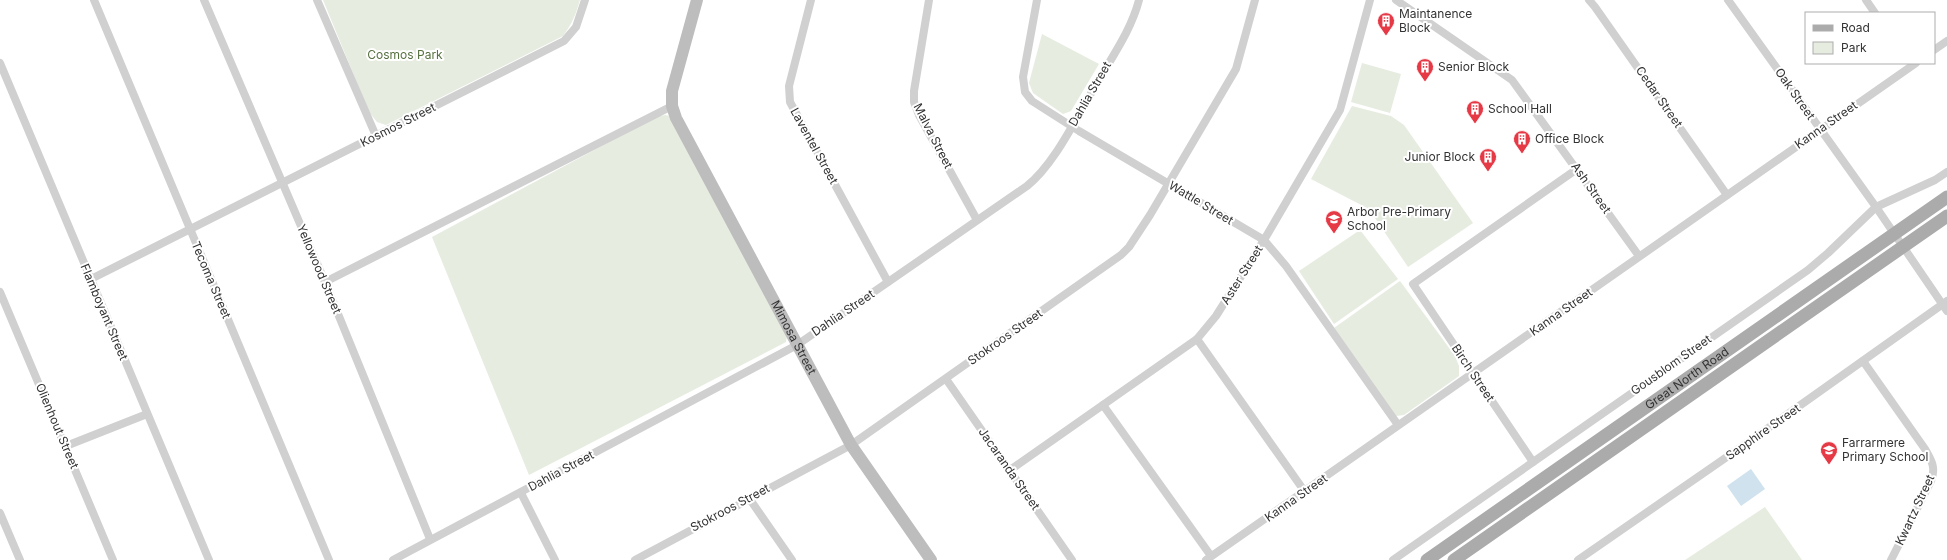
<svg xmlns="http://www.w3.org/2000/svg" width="1947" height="560" font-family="Inter,sans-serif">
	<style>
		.green { fill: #e6ecdf }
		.water { fill: #cfe2ee }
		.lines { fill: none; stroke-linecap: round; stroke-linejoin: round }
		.street { stroke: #d0d0d0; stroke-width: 8 }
		.secondary { stroke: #bdbdbd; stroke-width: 12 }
		.primary { stroke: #ababab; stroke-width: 13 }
		.labels { text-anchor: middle; stroke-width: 4; stroke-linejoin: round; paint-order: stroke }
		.poi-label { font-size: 12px; fill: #333; stroke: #fff; text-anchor: start }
		.park-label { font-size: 12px; fill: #56703f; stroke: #fff }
		.street-label { font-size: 12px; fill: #333; stroke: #fff }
	</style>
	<rect width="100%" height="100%" fill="#fff"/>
	<g class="green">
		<path d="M 323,0 L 580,0 C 576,14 572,24 563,36 L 386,125 L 377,122 L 369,112 Z"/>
		<path d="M 1042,34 L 1099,64 L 1071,111 L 1063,114 L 1033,93 L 1029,83 Z"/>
		<path d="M 1362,63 L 1401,74 L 1390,113 L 1351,102 Z"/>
		<path d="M 1352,106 L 1391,116 L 1404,125 L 1473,223 L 1408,267 L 1369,209 L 1311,179 Z"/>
		<path d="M 665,115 L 670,116 L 787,335 L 786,342 L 529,475 L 432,237 L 656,117 Z"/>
		<path d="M 1360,230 L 1398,279 L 1334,324 L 1299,271 Z"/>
		<path d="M 1400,281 L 1455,356 L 1459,366 L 1459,376 L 1404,415 L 1396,416 L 1334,328 Z"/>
		<path d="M 1765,507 L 1802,560 L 1685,560 Z"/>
	</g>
	<path class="water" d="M 1751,469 L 1765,489 L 1741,506 L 1727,486 Z"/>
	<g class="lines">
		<g class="street">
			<path d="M 94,0 L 329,560"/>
			<path d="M 204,0 L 325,282 L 430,539"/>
			<path d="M 317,0 L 376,136"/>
			<path d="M 811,0 L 789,86 L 790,102 L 888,282"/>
			<path d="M 929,0 L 914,91 L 914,102 L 919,115 L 977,220"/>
			<path d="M 1037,0 L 1023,77 L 1025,92 L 1032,101 L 1079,131 L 1264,240 L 1286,266 L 1398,425"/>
			<path d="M 1396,0 L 1512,80 L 1639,256"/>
			<path d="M 1589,0 L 1595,7 L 1727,195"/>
			<path d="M 1728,0 L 1876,207 L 1947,311"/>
			<path d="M 1866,0 L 1875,13"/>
			<path d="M 1934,50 L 1947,41"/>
			<path d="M 0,63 L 209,560"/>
			<path d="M 91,279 L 564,41 L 576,27 L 585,0"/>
			<path d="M 325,282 L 672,106"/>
			<path d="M 0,292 L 113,560"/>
			<path d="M 1197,339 L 1305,492"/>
			<path d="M 1863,361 L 1925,449 C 1932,461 1936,468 1931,481 L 1891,560"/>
			<path d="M 946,379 L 1072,560"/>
			<path d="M 1103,405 L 1211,556"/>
			<path d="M 66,446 L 147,414"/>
			<path d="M 1533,462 L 1413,284 L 1577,169"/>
			<path d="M 1010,470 L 1197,339 L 1216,316 L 1264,240 L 1340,110 L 1370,0"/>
			<path d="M 521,493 L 555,560"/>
			<path d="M 749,498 L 792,560"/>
			<path d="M 0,513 L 20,560"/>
			<path d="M 393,560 L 797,345 L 1027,186 C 1055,164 1077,116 1096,85 C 1111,58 1131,31 1139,0"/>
			<path d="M 635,560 L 851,445 L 1121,255 L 1129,247 L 1150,215 L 1236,69 L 1255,0"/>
			<path d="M 1206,560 L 1916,63"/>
			<path d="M 1393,560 L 1808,270 L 1828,253 L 1876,207 L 1935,180 L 1947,172"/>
			<path d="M 1578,560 L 1747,443 L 1947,301"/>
		</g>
		<path class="secondary" id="s1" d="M 697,0 L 672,91 L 672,106 L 676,118 L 851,445 L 931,560"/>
		<g class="primary">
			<path id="s2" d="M 1427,560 L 1947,197"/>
			<path d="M 1454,560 L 1947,216"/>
		</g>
	</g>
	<defs>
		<g id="building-pin" transform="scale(0.9)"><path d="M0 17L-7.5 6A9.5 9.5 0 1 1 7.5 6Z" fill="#e63946" stroke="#fff"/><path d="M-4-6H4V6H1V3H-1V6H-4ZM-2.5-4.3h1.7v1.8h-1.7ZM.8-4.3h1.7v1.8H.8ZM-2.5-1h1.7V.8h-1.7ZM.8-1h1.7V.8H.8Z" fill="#fff"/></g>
		<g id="school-pin" transform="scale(0.9)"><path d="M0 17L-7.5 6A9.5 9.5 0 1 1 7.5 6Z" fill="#e63946" stroke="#fff"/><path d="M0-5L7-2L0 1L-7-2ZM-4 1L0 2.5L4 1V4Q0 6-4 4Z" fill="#fff"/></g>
	</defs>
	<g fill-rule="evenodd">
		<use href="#building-pin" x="1386" y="21"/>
		<use href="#building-pin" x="1425" y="67"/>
		<use href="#building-pin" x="1475" y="109"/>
		<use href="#building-pin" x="1522" y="139"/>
		<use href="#building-pin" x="1488" y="157"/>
		<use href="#school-pin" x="1334" y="219"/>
		<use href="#school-pin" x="1829" y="450"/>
	</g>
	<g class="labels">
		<g class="poi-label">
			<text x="1399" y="18">Maintanence<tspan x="1399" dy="14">Block</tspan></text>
			<text x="1438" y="71">Senior Block</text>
			<text x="1488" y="113">School Hall</text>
			<text x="1535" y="143">Office Block</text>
			<text x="1475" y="161" text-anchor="end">Junior Block</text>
			<text x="1347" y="216">Arbor Pre-Primary<tspan x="1347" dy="14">School</tspan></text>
			<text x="1842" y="447">Farrarmere<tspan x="1842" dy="14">Primary School</tspan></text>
		</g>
		<g class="park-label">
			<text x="405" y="59">Cosmos Park</text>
		</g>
		<g class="street-label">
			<text transform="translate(1090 94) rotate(-60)" y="4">Dahlia Street</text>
			<text transform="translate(1795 94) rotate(55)" y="4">Oak Street</text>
			<text transform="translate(1659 97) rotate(55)" y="4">Cedar Street</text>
			<text transform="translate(398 125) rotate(-27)" y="4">Kosmos Street</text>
			<text transform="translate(1826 125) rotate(-35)" y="4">Kanna Street</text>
			<text transform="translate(933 136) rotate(63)" y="4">Malva Street</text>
			<text transform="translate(814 146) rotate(61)" y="4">Laventel Street</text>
			<text transform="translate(1591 188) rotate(55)" y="4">Ash Street</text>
			<text transform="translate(1201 203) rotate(31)" y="4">Wattle Street</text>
			<text transform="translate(319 269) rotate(67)" y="4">Yellowood Street</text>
			<text transform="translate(1242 275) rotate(-58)" y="4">Aster Street</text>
			<text transform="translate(211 280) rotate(67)" y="4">Tecoma Street</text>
			<text transform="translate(104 312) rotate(67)" y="4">Flamboyant Street</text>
			<text transform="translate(1561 312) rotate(-35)" y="4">Kanna Street</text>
			<text transform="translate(843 313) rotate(-34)" y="4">Dahlia Street</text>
			<text transform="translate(1005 337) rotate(-35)" y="4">Stokroos Street</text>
			<text dy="4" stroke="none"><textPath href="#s1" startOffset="371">Mimosa Street</textPath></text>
			<text transform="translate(1671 365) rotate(-35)" y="4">Gousblom Street</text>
			<text transform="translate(1473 373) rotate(56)" y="4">Birch Street</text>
			<text dy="4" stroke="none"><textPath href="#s2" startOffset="317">Great North Road</textPath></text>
			<text transform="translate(57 426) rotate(67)" y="4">Olienhout Street</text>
			<text transform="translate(1763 432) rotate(-35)" y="4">Sapphire Street</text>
			<text transform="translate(1009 469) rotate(55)" y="4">Jacaranda Street</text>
			<text transform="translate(561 471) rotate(-28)" y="4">Dahlia Street</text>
			<text transform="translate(1296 498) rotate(-35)" y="4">Kanna Street</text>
			<text transform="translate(730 508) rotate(-28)" y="4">Stokroos Street</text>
			<text transform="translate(1915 510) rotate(-65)" y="4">Kwartz Street</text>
		</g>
	</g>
	<rect x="1805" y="12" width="130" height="52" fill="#ffffff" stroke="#adadad"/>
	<rect x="1813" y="25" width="20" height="6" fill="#ababab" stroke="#adadad"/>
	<text x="1841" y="32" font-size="12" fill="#333333">Road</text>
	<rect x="1813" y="42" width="20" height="12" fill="#e6ecdf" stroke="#adadad"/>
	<text x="1841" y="52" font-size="12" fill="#333333">Park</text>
</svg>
